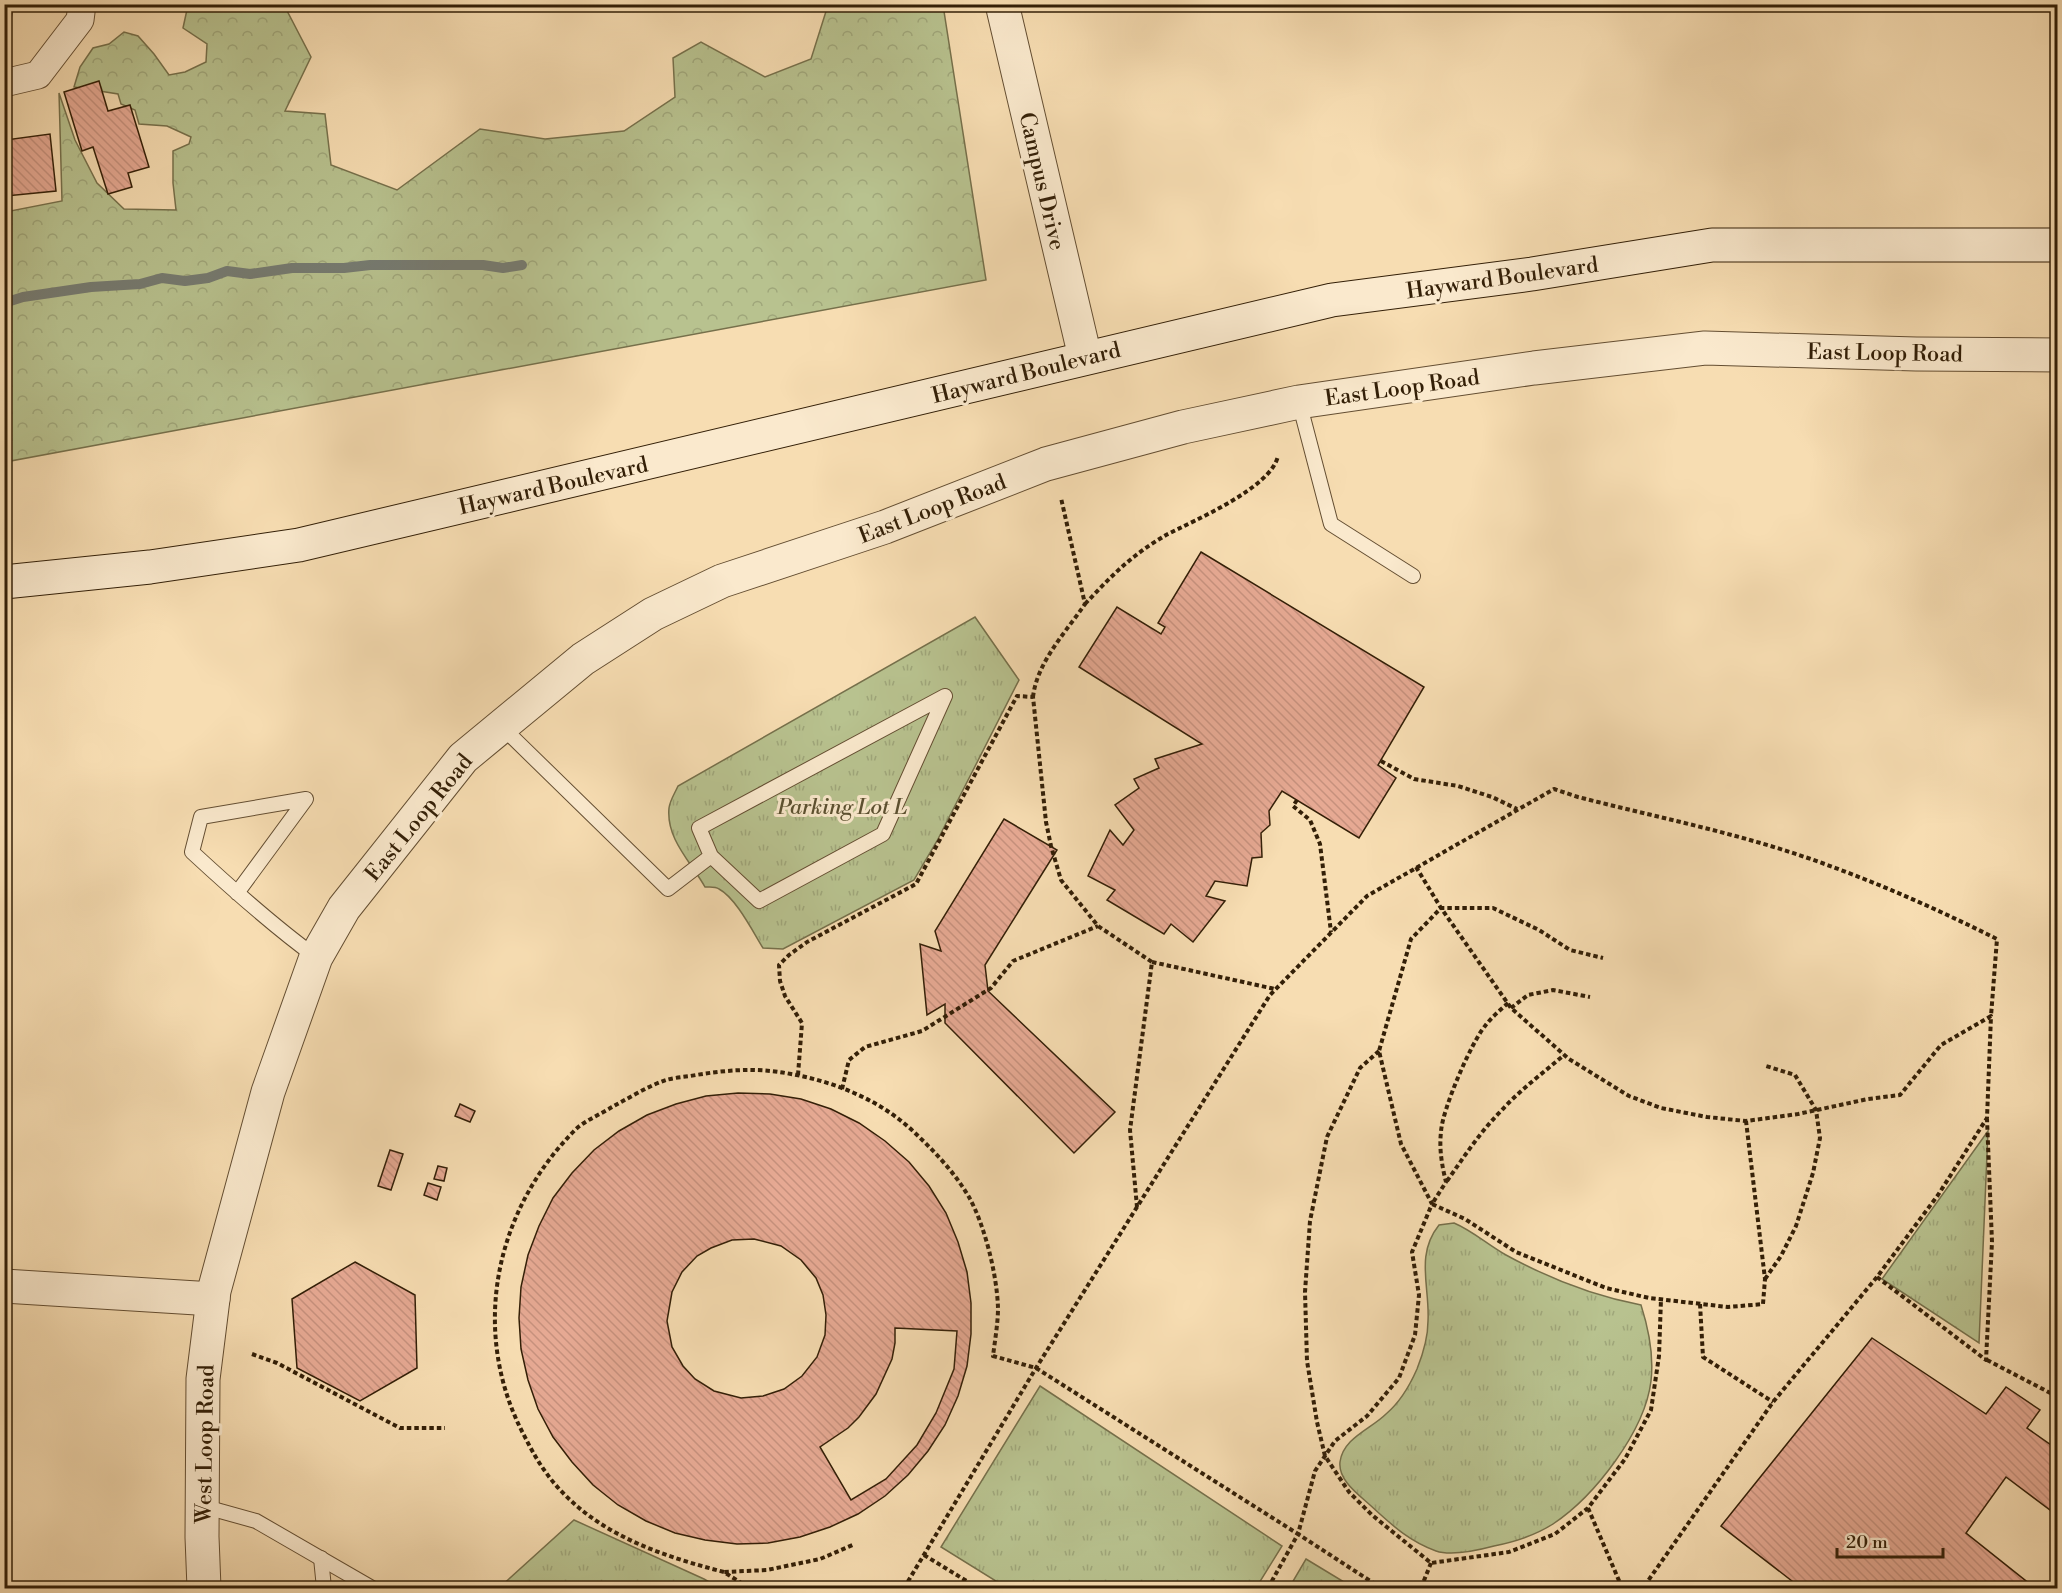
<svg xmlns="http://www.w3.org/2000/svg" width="2062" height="1593" font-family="'Libre Bodoni',serif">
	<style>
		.grass { fill: url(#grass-tufts); stroke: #76704b; stroke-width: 1.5 }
		.forest { fill: url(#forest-crowns); stroke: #76704b; stroke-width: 1.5 }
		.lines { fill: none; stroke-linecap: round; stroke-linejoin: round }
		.stream { stroke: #767b71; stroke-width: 10 }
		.building { fill: url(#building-back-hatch); stroke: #331f07; stroke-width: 1.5; fill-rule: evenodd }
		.service-casing { stroke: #644e32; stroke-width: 16 }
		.minor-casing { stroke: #644e32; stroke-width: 29 }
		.tertiary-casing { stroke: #644e32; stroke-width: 35 }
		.secondary-casing { stroke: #331f07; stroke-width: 35 }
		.path { stroke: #331f07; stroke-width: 4; stroke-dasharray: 4.5 3; stroke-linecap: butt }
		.service { stroke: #fae9cd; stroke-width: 14 }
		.minor { stroke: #fae9cd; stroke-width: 27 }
		.tertiary { stroke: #fae9cd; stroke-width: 33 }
		.secondary { stroke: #fae9cd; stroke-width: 33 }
		.labels { text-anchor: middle; stroke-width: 6; stroke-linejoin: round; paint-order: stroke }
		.street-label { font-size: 22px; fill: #331f07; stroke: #fae9cd }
		.park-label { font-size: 22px; font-style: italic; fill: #5b5030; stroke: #fae9cd }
	</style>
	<defs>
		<pattern id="grass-tufts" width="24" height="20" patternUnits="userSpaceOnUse" patternTransform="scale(1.5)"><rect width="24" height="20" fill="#b8c28f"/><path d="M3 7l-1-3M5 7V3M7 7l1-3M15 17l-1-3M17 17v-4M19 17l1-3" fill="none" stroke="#9fa67a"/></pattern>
		<pattern id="forest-crowns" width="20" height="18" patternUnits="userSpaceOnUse" patternTransform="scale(1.5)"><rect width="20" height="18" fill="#b8c28f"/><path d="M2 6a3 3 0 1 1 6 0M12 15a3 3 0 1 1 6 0" fill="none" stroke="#9fa67a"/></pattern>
		<pattern id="building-back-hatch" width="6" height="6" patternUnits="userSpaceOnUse" patternTransform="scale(1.5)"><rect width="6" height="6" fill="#e6a993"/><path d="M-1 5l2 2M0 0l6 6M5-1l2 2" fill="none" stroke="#c6917d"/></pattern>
	</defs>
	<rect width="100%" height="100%" fill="#f7ddb2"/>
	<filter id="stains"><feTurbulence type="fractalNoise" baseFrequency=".00333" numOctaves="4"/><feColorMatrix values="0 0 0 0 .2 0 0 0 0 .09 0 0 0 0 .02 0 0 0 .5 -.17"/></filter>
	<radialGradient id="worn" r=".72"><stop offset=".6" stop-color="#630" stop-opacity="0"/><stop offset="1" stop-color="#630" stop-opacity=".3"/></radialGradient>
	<g class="grass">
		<path d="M 975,617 L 1019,680 L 937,841 L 914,880 L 783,949 L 763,948 C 753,932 736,898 719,889 C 715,886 710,887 705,887 C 691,862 666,839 669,808 C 670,800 675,793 678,786 Z"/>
		<path d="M 1988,1131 L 1979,1343 L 1882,1279 Z"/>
		<path d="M 1454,1223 C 1473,1231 1488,1245 1506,1255 C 1548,1278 1594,1296 1641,1305 C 1649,1330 1654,1355 1651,1381 C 1645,1431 1595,1496 1553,1524 C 1536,1535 1514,1542 1494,1546 C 1479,1550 1451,1556 1436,1551 C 1408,1541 1391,1524 1370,1505 C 1358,1494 1338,1480 1340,1462 C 1343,1438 1371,1429 1386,1414 C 1399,1403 1410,1385 1417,1369 C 1423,1354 1428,1338 1428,1321 C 1430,1287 1415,1255 1439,1225 Z"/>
		<path d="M 1040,1386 L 1282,1546 L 1256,1588 L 1007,1588 L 941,1547 Z"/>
		<path d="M 574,1520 L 704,1579 L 720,1588 L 499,1588 Z"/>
		<path d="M 1306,1559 L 1354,1588 L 1289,1588 Z"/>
	</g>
	<path class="forest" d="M 188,5 L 284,5 L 311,57 L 285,111 L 325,114 L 331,165 L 397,190 L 480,129 L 545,139 L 624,131 L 675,97 L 673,58 L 701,42 L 765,77 L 811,59 L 828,5 L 943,5 L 986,280 L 5,462 L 5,212 L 62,201 L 59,93 L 75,140 L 97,183 L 124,209 L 176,210 L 173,183 L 173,151 L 189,144 L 191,137 L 167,126 L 139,124 L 135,110 L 121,104 L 118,94 L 74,87 L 80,67 L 93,48 L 109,44 L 124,32 L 138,36 L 154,54 L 169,75 L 185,72 L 206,62 L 207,44 L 183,28 Z"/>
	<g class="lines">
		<path class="stream" d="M 4,303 L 23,297 L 91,287 L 140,284 L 162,278 L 185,281 L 208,278 L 227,271 L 250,274 L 292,268 L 344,268 L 370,265 L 483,265 L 503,268 L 522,265"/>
	</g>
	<g class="building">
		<path d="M 4,4 L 13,4 L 11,19 L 4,18 Z"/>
		<path d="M 99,81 L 108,111 L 130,105 L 149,167 L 128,173 L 132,187 L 108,194 L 93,147 L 82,151 L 64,92 Z"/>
		<path d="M 4,130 L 6,140 L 50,134 L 56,191 L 6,196 Z"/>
		<path d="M 1201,552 L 1424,687 L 1378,765 L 1396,778 L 1359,838 L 1282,791 L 1269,811 L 1270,825 L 1261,833 L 1262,857 L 1252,858 L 1247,886 L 1215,881 L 1206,896 L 1225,901 L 1193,942 L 1171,924 L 1164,934 L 1107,900 L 1115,890 L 1088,876 L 1110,830 L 1123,845 L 1134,830 L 1115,805 L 1139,788 L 1134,779 L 1159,768 L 1155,759 L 1202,744 L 1079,667 L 1117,607 L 1161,634 L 1165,627 L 1158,623 Z"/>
		<path d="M 1004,819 L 1057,850 L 985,965 L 988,991 L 1115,1112 L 1074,1153 L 945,1023 L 945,1004 L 927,1015 L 920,944 L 941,951 L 935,931 Z"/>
		<path d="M 738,1093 L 770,1094 L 801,1099 L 831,1109 L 859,1123 L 885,1141 L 909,1162 L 929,1186 L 946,1213 L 958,1242 L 967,1272 L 971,1303 L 971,1334 L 967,1366 L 958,1396 L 945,1425 L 928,1451 L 908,1475 L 885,1496 L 858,1514 L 830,1527 L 800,1537 L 768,1543 L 737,1544 L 705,1540 L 675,1533 L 646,1521 L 618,1505 L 593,1485 L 572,1462 L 553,1437 L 538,1409 L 528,1380 L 521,1349 L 519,1318 L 521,1287 L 528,1255 L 539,1226 L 553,1198 L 572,1173 L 594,1150 L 619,1131 L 647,1115 L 676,1104 L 706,1096 ZM 754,1239 L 781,1246 L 801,1260 L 816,1278 L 823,1295 L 826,1315 L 825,1335 L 817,1357 L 802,1376 L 784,1389 L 763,1396 L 741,1398 L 714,1391 L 695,1379 L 683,1366 L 672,1347 L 667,1321 L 672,1292 L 682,1272 L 697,1256 L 711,1248 L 732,1240 ZM 895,1328 L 957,1331 L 954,1369 L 936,1413 L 917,1445 L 886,1479 L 851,1500 L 820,1447 L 848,1428 L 859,1417 L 876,1394 L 892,1359 L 895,1343 Z"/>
		<path d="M 460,1104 L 475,1111 L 470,1122 L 455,1116 Z"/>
		<path d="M 390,1150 L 403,1154 L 391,1190 L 378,1186 Z"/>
		<path d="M 438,1166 L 447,1168 L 444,1181 L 434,1179 Z"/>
		<path d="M 428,1183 L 441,1187 L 437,1200 L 424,1195 Z"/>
		<path d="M 355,1262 L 415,1295 L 417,1368 L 360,1401 L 297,1368 L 292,1299 Z"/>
		<path d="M 1872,1338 L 1986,1414 L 2006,1387 L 2040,1410 L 2027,1428 L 2058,1450 L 2058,1516 L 2006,1477 L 1966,1533 L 2035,1588 L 1801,1588 L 1721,1526 Z"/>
	</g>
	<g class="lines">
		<g class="service-casing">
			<g id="service">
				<path d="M 1299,402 L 1331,524 L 1413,576"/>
				<path d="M 501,726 L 668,889 L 711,856 L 699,828 L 945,696 L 883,834 L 759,901 L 711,856"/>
				<path d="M 237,893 L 306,799 L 201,817 L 192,852 C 232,889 272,925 316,957"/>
				<path d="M 202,1506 L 256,1521 L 372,1588"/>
				<path d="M 321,1558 L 324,1588"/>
			</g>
		</g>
		<g class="minor-casing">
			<path id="minor" d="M 4,83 L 38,75 L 80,20 L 82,4"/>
		</g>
		<g class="tertiary-casing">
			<g id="tertiary">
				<path d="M 1002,4 L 1085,357"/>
				<path d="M 4,1286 L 213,1299"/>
				<path d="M 204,1588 L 202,1537 L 203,1379 L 214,1291 L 268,1092 L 316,957 L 344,908 L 463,758 L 583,659 L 653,614 L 722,581 L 885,527 L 1046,464 L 1183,427 L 1299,402 L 1534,368 L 1705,348 L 1916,354 L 2058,355"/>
			</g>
		</g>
		<g class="secondary-casing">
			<path id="secondary" d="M 4,582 L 150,567 L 299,545 L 1332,300 L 1532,274 L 1712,245 L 2058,245"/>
		</g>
		<g class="path">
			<path d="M 1085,604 C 1101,587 1117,570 1135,556 C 1145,548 1156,541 1166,535 C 1195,520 1271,488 1278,456"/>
			<path d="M 1033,697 C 1037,662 1066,632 1085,604 L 1061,498"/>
			<path d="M 1381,761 L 1414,779 L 1458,786 L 1492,797 L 1517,809"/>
			<path d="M 1297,800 L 1293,806 L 1310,820 L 1320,844 L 1331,932"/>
			<path d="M 1416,867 L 1441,908 L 1511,1008 L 1569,1059 L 1629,1096 L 1661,1108 L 1707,1117 L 1746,1121 L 1798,1114 L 1868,1099 L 1900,1095 L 1941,1045 L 1991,1016 L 1987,1118 L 1938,1195 L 1877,1277 L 1773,1402 L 1643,1588"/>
			<path d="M 1152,962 L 1275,989"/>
			<path d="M 1508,1003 C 1500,1010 1491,1018 1485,1026 C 1471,1043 1442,1110 1441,1132 C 1439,1149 1442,1166 1446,1182 L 1432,1204 L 1465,1219 L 1516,1252 L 1606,1288 L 1649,1298 L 1728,1307 L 1763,1304 L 1765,1279 L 1746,1121"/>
			<path d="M 1511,1008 L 1528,995 L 1553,990 L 1590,997"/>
			<path d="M 1379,1051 L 1360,1068 L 1327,1137 L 1310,1221 L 1305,1292 L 1307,1361 L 1317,1422 L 1325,1456 L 1349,1492 L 1372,1515 L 1431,1563 L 1509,1552 L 1555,1534 L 1588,1508 L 1625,1459 L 1651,1410 L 1659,1356 L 1661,1299"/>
			<path d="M 798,1075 L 802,1023 L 785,996 L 780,981 L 779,965 L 789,955 L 807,942 L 916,884 L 1017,696 L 1033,697 L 1046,822 L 1051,846 L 1061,880 L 1098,926 L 1152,962 L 1130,1130 L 1137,1207"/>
			<path d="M 842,1089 L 849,1060 L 865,1047 L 922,1031 L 991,988 L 1013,961 L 1098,926"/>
			<path d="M 1447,1181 C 1464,1157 1480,1132 1501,1111 C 1520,1090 1543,1073 1564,1055"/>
			<path d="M 1877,1277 L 1986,1360 L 1992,1242 L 1987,1119"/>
			<path d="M 1765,1279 L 1781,1256 L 1796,1226 L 1813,1173 L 1820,1138 L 1816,1110 L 1795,1075 L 1766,1066"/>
			<path d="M 1700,1304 L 1703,1357 L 1773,1402"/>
			<path d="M 252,1354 L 277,1363 L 400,1428 L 445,1428"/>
			<path d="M 1987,1360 L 2058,1397"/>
			<path d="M 1588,1508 L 1620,1583 L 1627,1588"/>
			<path d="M 924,1555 L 978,1588"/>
			<path d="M 724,1572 C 666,1557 607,1538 564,1494 C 548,1478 536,1459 526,1439 C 469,1335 493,1212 576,1129 C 586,1120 601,1114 612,1107 C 629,1098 648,1086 666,1080 C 673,1078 682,1077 690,1076 C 725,1070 756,1067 791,1074 C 836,1082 882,1101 915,1133 C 935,1152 955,1173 969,1197 C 985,1226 997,1275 998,1308 C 998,1323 995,1340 993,1356 L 1036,1368 L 1298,1534 L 1315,1471 L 1335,1441 L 1367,1416 L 1399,1378 L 1415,1335 L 1419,1295 L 1412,1252 L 1432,1204 L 1401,1144 L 1379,1051 L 1411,939 L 1441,908 L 1493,908 L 1539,930 L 1570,950 L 1603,958"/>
			<path d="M 749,1588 L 724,1572 L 767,1570 L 820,1559 L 855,1544"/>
			<path d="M 904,1588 L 1036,1368 L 1270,995 L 1367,896 L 1554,789 L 1578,797 C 1652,816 1727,831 1799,855 C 1867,878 1933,907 1997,939 L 1991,1016"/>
			<path d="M 1268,1588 L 1298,1534 L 1381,1588"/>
			<path d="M 1421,1588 L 1431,1563"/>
		</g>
		<use href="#service" class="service"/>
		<use href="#minor" class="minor"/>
		<use href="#tertiary" class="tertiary"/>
		<use href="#secondary" class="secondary"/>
	</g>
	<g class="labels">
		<g class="street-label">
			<text transform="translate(1043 181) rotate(77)" y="8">Campus Drive</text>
			<text transform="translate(1502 277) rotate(-8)" y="8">Hayward Boulevard</text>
			<text transform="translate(1885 352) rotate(1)" y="8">East Loop Road</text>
			<text transform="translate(1026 372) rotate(-14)" y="8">Hayward Boulevard</text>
			<text transform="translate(1402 387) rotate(-8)" y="8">East Loop Road</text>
			<text transform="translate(553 485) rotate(-13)" y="8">Hayward Boulevard</text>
			<text transform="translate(932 508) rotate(-21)" y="8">East Loop Road</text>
			<text transform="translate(418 817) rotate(-51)" y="8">East Loop Road</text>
			<text transform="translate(204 1444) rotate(-89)" y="8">West Loop Road</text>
		</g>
		<g class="park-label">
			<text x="842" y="814">Parking Lot L</text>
		</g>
	</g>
	<rect width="2062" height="1593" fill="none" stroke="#f7ddb2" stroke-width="24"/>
	<rect x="6" y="6" width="2050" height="1581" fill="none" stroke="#331f07" stroke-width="3"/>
	<rect x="12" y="12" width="2038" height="1569" fill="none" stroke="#331f07" stroke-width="1.5"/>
	<path d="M1837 1548v9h106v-9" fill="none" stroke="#331f07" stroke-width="3"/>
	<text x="1846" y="1548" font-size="18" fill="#331f07" stroke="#fae9cd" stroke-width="4.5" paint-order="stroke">20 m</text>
	<rect width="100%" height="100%" filter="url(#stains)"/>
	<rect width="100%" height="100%" fill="url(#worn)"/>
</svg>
